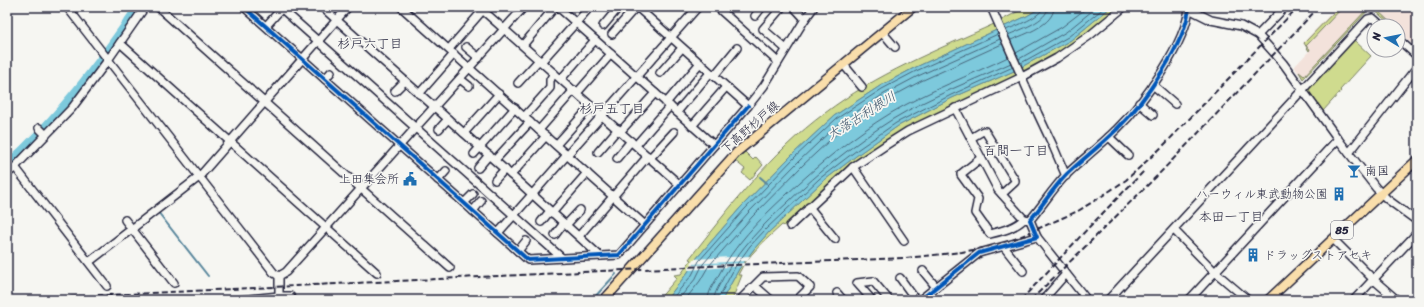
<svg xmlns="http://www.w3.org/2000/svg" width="1424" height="307" font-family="Sriracha,'Klee One',sans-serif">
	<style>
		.built { fill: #f3e2db }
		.green { fill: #cfdb8e; stroke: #787e64 }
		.water { fill: #7dc9dc; stroke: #59869c }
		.pier { fill: #f6f6f2 }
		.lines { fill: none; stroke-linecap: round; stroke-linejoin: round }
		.shore { stroke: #46657b; stroke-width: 1 }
		.stream { stroke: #59869c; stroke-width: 2 }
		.river { stroke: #7dc9dc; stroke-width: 12 }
		.minor-casing { stroke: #22223b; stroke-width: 10 }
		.major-casing { stroke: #22223b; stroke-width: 11 }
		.minor { stroke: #f6f6f2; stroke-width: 7 }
		.major { stroke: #f9deab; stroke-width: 8 }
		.rail { stroke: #22223b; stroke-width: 2; stroke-dasharray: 6 3; stroke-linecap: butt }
		.cycleway-casing { stroke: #f6f6f2; stroke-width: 6 }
		.cycleway { stroke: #0057b8; stroke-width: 4 }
		.labels { text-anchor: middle; stroke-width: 3.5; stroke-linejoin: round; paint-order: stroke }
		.shield { fill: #f6f6f2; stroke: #626272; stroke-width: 1 }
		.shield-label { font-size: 11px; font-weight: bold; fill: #22223b }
		.street-label { font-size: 12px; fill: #22223b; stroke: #f6f6f2 }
		.poi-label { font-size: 12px; fill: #22223b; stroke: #f6f6f2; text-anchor: start }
		.neighbourhood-label { font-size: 13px; fill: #22223b; stroke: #f6f6f2 }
		.water-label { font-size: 13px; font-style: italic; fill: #3d546b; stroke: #f6f6f2 }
	</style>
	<rect width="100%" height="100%" fill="#f6f6f2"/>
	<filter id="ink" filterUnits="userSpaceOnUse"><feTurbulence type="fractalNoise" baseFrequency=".025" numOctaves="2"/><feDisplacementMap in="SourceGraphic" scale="8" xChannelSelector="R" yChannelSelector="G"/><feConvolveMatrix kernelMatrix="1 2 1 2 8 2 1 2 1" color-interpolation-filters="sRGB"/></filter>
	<g filter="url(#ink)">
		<path class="built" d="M 1337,7 L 1417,7 L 1417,46 L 1414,46 L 1398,31 L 1398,26 L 1392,26 L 1371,7 L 1303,79 L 1294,67 L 1309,51 L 1303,43 Z"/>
		<g class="green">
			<path d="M 1026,7 L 1042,7 L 1027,16 L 914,68 L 880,86 L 834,116 L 793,154 L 741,207 L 696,259 L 688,272 L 666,300 L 658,300 L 677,278 L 674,275 L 681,274 L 691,260 L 689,259 C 729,208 772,152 825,113 C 876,74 937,50 994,24 L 996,24 L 1001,22 L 1002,20 Z"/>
			<path d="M 1111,7 L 1120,7 L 1052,59 L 908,129 L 883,142 L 853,165 L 785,226 L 782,225 C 766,240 747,255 738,275 L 742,275 L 732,300 L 722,300 L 739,269 L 754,249 L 769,232 L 822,182 L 860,153 L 898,126 L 952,98 L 1014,71 L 1071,40 Z"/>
			<path d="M 1339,7 L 1343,7 L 1306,46 L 1310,49 L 1309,51 L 1304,43 Z"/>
			<path d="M 1369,7 L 1374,7 L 1394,26 L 1392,26 L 1371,7 L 1303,79 L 1299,72 L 1304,76 Z"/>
			<path d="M 1354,40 L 1371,56 L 1340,90 L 1341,91 L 1323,111 L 1309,92 L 1309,88 Z"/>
			<path d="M 744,151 L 753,160 L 756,157 L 763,165 L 750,180 L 742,173 L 745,169 L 734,160 Z"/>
		</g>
		<path class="water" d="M 1042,7 L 1111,7 L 1071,40 L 1014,71 L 952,98 L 898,126 L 860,153 L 822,182 L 769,232 L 754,249 L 739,269 L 722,300 L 666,300 L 688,272 L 696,259 L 741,207 L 793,154 L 834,116 L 880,86 L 914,68 L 1027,16 Z"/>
		<g class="pier">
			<path d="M 750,256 L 747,261 L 691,264 L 693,259 Z"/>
			<path d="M 746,263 L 743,266 L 688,270 L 690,265 Z"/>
		</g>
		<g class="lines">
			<g class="shore">
				<path d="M 1006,30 C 1015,26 1042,17 1043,7"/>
				<path d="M 1008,35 C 1019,30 1048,21 1048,7"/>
				<path d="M 1011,40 C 1025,34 1054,25 1054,7"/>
				<path d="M 1016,53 L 1062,27 L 1088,7"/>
				<path d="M 1019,59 L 1066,32 L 1097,7"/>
				<path d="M 1021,63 L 1068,37 L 1105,7"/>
				<path d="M 671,300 L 692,275 L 699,261 L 744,210 L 795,157 L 836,119 L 882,89 L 916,71 L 998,34"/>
				<path d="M 678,300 L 696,278 L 703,264 L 748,213 L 799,161 L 839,123 L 884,94 L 918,76 L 1000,39"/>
				<path d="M 685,300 L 700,281 L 708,267 L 752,217 L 803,165 L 843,128 L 888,99 L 921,81 L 1002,44"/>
				<path d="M 708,300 C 708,292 713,285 717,278 C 734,245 759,220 786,195 C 818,165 853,136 891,113 C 928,91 969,76 1008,57"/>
				<path d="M 714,300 C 714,292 720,285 723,278 C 740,248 763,225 788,202 C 820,171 855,143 893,119 C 929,97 972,81 1011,63"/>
				<path d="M 719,300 L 719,297 L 735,267 L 750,246 L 766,229 L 819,179 L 857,150 L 896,123 L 951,95 L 1013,67"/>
			</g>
			<g class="stream">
				<path d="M 760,177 L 767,183"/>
				<path d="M 158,212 L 208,276"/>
				<path d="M 592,300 L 616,274"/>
			</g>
			<path class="river" d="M 7,167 C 59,121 101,64 140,7"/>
			<g class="minor-casing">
				<g id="minor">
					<path d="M 67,7 L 247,238 L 274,273 L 279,276"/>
					<path d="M 158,7 L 450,268"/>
					<path d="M 244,7 L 528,260 L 619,255 L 748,106"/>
					<path d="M 322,7 L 511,175 L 600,256"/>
					<path d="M 401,7 L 645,225"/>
					<path d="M 479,7 L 679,184"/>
					<path d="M 558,7 L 714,145"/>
					<path d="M 637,7 L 748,106 L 764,86 L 805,19 L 814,7"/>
					<path d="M 717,7 L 778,62"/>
					<path d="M 782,7 L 763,29 L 786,49"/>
					<path d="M 794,7 L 805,19"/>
					<path d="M 991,7 L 1038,114 L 1054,148 L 1066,176"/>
					<path d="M 282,9 L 562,258"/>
					<path d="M 1189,9 L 1211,20 L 1241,26 L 1258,35 L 1283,63 L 1338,139 L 1376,188 L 1387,199 L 1417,221"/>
					<path d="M 755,16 L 762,7"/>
					<path d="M 266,26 L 283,7"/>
					<path d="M 603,26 L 619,7"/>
					<path d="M 883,33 L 895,47"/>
					<path d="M 612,34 L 636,7"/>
					<path d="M 1258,35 L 1285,7"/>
					<path d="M 1398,39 L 1417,56"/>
					<path d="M 120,43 L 377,273"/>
					<path d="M 523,45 L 555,7"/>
					<path d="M 466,47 L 479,58"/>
					<path d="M 449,49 L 483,10"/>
					<path d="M 541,62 L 590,7"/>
					<path d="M 844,65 L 862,87"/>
					<path d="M 660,73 L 682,48"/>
					<path d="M 714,76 L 737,48"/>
					<path d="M 325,79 L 331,72"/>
					<path d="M 460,79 L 469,86"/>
					<path d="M 561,79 L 595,40"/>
					<path d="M 518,83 L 539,60"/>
					<path d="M 1153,85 L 1175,104"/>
					<path d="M 395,91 L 405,81"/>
					<path d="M 577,93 L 611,54"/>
					<path d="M 419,94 L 454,54"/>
					<path d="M 666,103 L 700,63"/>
					<path d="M 1139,103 L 1153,115"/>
					<path d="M 955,108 L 998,190 L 1024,219"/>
					<path d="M 677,112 L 710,73"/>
					<path d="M 524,117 L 550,88 L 550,80 L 554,73"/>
					<path d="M 692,126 L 726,87"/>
					<path d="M 39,128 L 46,135"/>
					<path d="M 439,129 L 448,119"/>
					<path d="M 539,130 L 574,90"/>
					<path d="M 620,132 L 655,93"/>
					<path d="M 464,133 L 499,94"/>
					<path d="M 1109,137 L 1128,155"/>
					<path d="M 971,138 L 983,131 L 985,131 L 1015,180 L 1015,182 L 1002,194"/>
					<path d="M 556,145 L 591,106"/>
					<path d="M 636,145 L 670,106"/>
					<path d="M 598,152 L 618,129"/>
					<path d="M 1349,153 L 1417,67"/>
					<path d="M 474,154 L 515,108"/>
					<path d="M 617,158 L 631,141"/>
					<path d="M 650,158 L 674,132"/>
					<path d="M 981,158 L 961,174 L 961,175 L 977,197 L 978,199 L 975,213 L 990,234 C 1002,231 1015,228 1024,219 L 1030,220"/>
					<path d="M 495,160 L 530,122"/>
					<path d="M 15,167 L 107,286"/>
					<path d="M 853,167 L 904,241"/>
					<path d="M 478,168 L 489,155"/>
					<path d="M 7,174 L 15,167 L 72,108 L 108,60 L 145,7"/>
					<path d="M 511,175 L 546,136"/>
					<path d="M 438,180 L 446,171"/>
					<path d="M 495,180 L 505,169"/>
					<path d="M 464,203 L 473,194"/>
					<path d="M 809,207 L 835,239"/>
					<path d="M 473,211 L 481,201"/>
					<path d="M 552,213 L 587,173"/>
					<path d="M 125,220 L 174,283"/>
					<path d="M 541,222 L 550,211"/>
					<path d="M 566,225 L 580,210"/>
					<path d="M 790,226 L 853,167 L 886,145 L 908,131 L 1022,77 L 1057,58 L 1089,36 L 1124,7"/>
					<path d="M 1174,230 L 1215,272 L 1248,300"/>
					<path d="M 498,233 L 698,7"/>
					<path d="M 555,235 L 564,223"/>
					<path d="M 579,236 L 648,156"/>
					<path d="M 1037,237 L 1087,300"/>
					<path d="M 1333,239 L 1374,280 L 1397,300"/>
					<path d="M 1004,247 L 1023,271"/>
					<path d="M 518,251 L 526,241"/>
					<path d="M 89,262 L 199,177 L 348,7"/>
					<path d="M 923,271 L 936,287"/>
					<path d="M 279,276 L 286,272 L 524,7"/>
					<path d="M 279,276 L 279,296"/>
					<path d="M 900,278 L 916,300"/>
					<path d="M 755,286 L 771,300"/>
					<path d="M 837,293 L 843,300"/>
					<path d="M 239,300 L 279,296 L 290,296 L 293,300"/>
					<path d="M 740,300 L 763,277 L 798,276 L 810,287 L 797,300"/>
					<path d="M 872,300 L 857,283 L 873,281 L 889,300"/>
					<path d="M 920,300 L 979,253 L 1037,237 L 1030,220 C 1043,205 1053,188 1067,174 C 1083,159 1101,145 1117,129 C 1142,105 1187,42 1189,7"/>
					<path d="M 1043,300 L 1066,274"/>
					<path d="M 1108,300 L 1368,19 L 1373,18 L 1382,26"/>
					<path d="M 1189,300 L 1338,139"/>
					<path d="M 1354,300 L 1417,233"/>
				</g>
			</g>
			<g class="major-casing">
				<g id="major">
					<path d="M 604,300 L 737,152 L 913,7"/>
					<path d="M 1268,300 L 1417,160"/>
				</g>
			</g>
			<use href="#minor" class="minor"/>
			<use href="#major" class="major"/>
			<g class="rail">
				<path d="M 7,300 L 684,267 L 906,258 L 962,252 L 989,247 L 1008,242 L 1078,211 L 1102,196 L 1126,180 L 1163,146 L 1298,7"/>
				<path d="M 1021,300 L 1092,224 L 1145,170"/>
				<path d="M 1031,300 L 1157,176 L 1319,7"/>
			</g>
			<g class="cycleway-casing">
				<g id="cycleway">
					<path d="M 244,7 L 528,260 L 619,255 L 748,106"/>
					<path d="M 920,300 L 979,253 L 1037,237 L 1030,220 C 1043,205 1053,188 1067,174 C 1083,159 1101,145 1117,129 C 1142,105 1187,42 1189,7"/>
				</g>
			</g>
			<use href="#cycleway" class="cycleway"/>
		</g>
	</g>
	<defs>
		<g id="bar-bare" transform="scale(1.08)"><path d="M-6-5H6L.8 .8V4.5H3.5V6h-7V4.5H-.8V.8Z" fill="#1f6fb2" stroke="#f6f6f2" stroke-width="2.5" paint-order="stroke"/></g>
		<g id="civic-bare" transform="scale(1.08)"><path d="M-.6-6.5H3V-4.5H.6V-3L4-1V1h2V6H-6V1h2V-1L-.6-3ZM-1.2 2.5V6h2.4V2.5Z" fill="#1f6fb2" stroke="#f6f6f2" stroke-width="2.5" paint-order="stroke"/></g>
		<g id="building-bare" transform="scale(1.08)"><path d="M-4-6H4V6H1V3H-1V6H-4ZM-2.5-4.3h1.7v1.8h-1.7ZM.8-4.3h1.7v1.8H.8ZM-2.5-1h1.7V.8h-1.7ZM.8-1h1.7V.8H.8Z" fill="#1f6fb2" stroke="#f6f6f2" stroke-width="2.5" paint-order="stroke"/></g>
	</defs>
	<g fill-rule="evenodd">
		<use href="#bar-bare" x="1354" y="171"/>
		<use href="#civic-bare" x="410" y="179"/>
		<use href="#building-bare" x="1339" y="194"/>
		<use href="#building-bare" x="1253" y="255"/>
	</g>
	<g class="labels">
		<rect class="shield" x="1331" y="221" width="22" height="18" rx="3"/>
		<g class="shield-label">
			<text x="1342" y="234">85</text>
		</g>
		<g class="street-label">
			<text transform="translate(750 127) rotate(-41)" y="4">下高野杉戸線</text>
		</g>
		<g class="poi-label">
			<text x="1365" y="175">南国</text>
			<text x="399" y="183" text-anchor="end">上田集会所</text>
			<text x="1328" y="198" text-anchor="end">ハーウィル東武動物公園</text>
			<text x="1264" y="259">ドラッグストアセキ</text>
		</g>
		<g class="neighbourhood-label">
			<text x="370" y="48">杉戸六丁目</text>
			<text x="612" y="113">杉戸五丁目</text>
			<text x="1016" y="155">百間一丁目</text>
			<text x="1231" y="221">本田一丁目</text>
		</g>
		<g class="water-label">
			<text transform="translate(861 115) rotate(-32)" y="5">大落古利根川</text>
		</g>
	</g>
	<rect width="1424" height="307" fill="none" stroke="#f6f6f2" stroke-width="24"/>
	<rect x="12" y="12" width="1400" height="283" fill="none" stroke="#22223b" stroke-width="1.5" filter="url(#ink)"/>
	<g transform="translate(1386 38) rotate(280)"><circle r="19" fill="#f6f6f2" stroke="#a1a1a9"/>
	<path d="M0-3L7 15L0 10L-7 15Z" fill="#1f6fb2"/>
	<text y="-6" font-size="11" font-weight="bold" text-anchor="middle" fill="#22223b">N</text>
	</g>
</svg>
